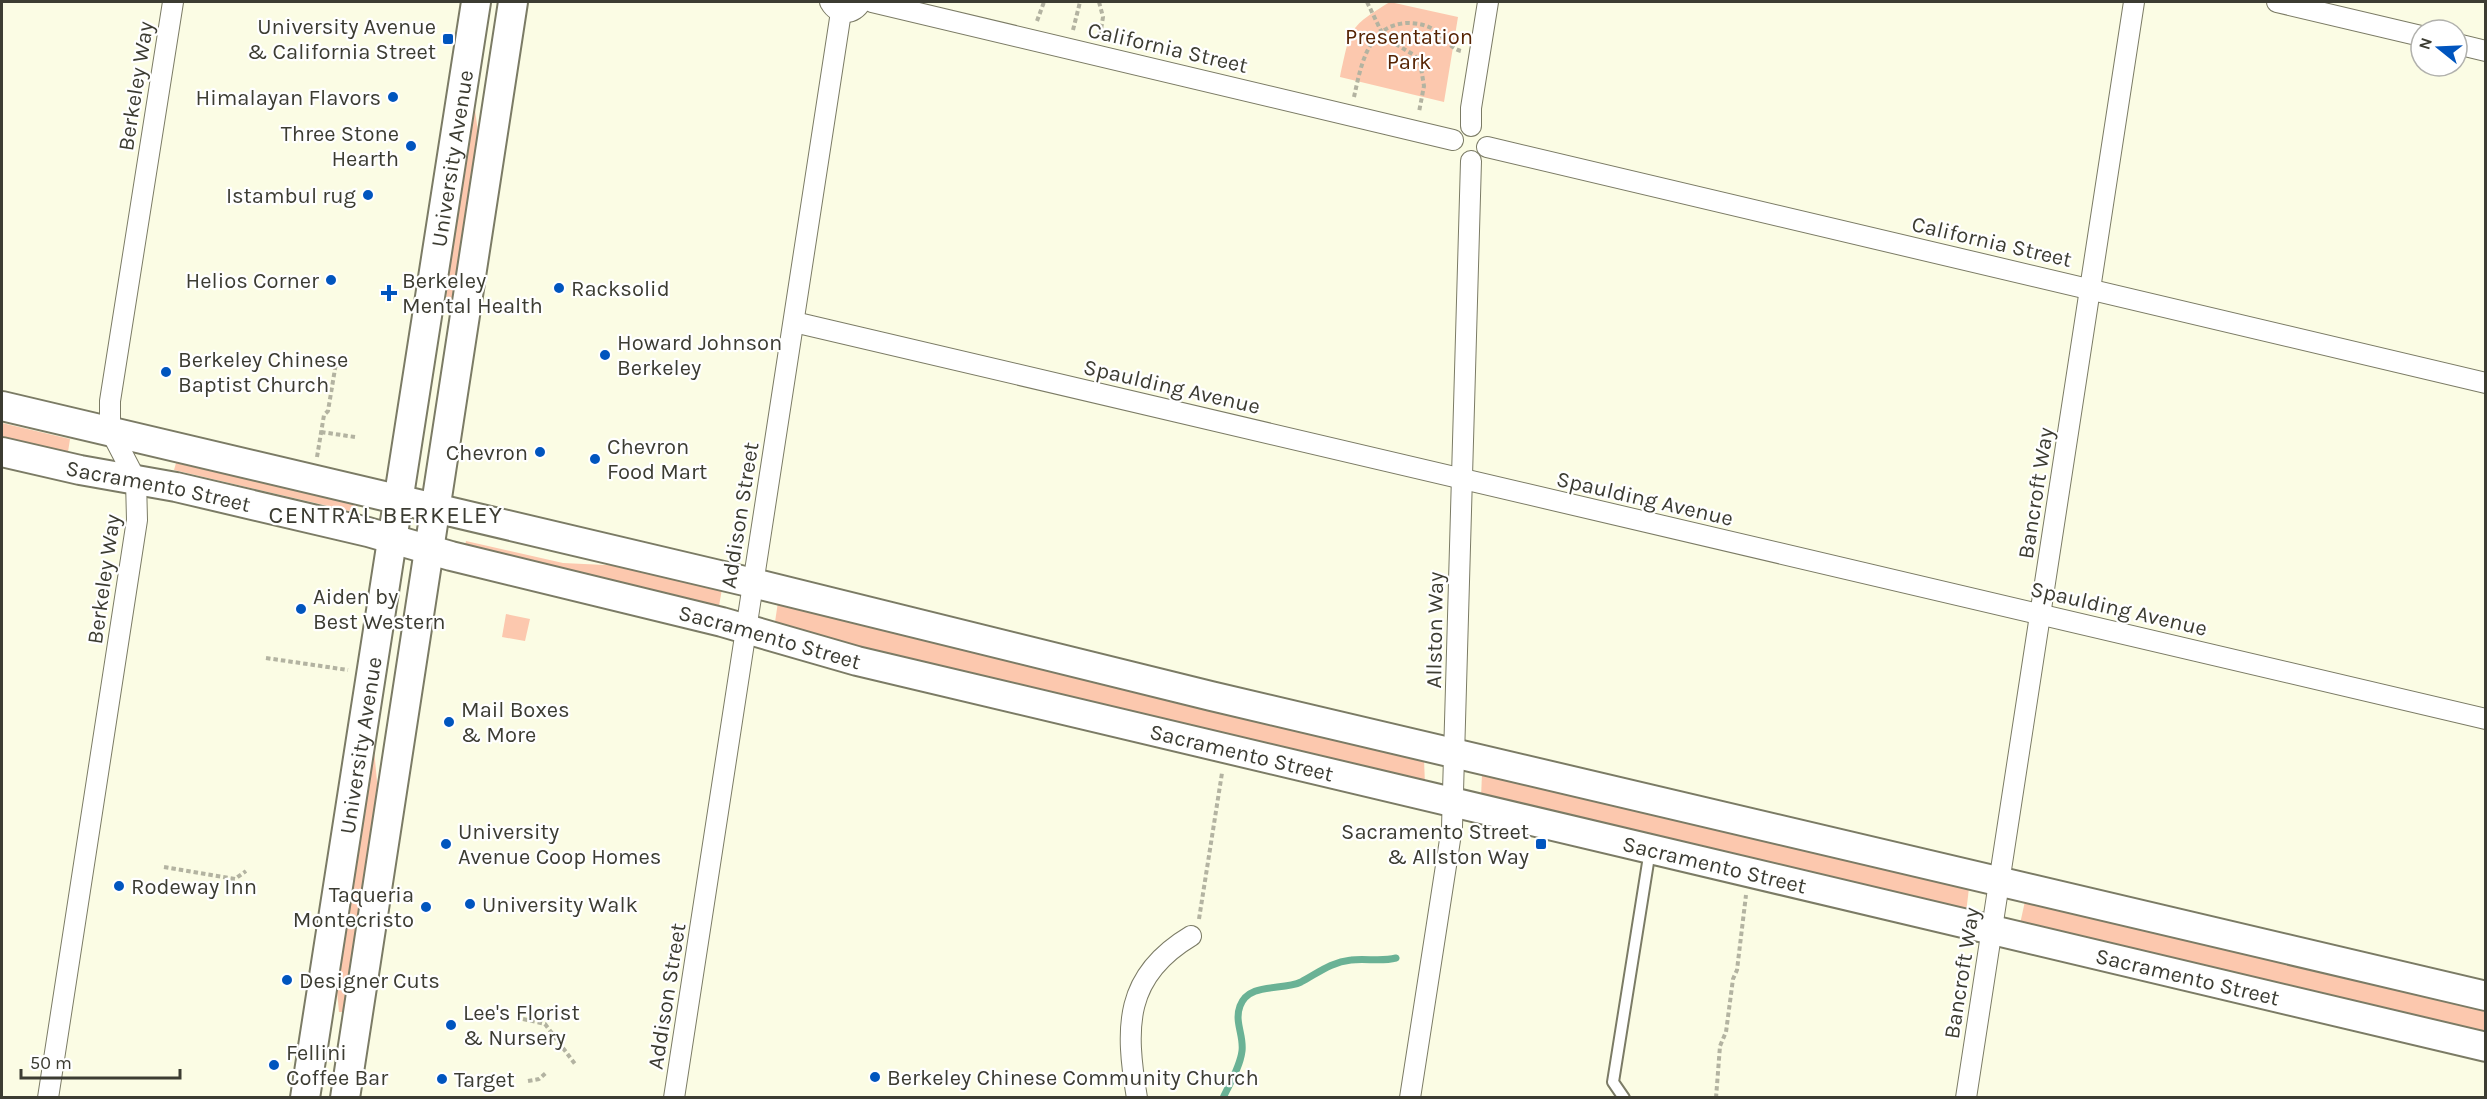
<svg xmlns="http://www.w3.org/2000/svg" width="2487" height="1099" font-family="Karla,sans-serif">
	<style>
		.green { fill: #fcc8ae }
		.lines { fill: none; stroke-linecap: round; stroke-linejoin: round }
		.stream { stroke: #6ab295; stroke-width: 7 }
		.lane-casing { stroke: #7b7b65; stroke-width: 14 }
		.street-casing { stroke: #7b7b65; stroke-width: 22 }
		.secondary-casing { stroke: #7b7b65; stroke-width: 32 }
		.path { stroke: #b3b3a1; stroke-width: 4; stroke-dasharray: 4.5 3; stroke-linecap: butt }
		.lane { stroke: #fff; stroke-width: 10 }
		.street { stroke: #fff; stroke-width: 20 }
		.secondary { stroke: #fff; stroke-width: 28 }
		.poi-dot { fill: #0055be; stroke: #fff; stroke-width: 2 }
		.labels { text-anchor: middle; stroke-width: 4.5; stroke-linejoin: round; paint-order: stroke }
		.poi-label { font-size: 22px; fill: #3c3c32; stroke: #fff; text-anchor: start }
		.park-label { font-size: 22px; fill: #562404; stroke: #fff }
		.street-label { font-size: 22px; fill: #3c3c32; stroke: #fff }
		.neighbourhood-label { font-size: 24px; letter-spacing: 1.5px; fill: #3c3c32; stroke: #fff }
	</style>
	<rect width="100%" height="100%" fill="#fbfce4"/>
	<g class="green">
		<path d="M 1390,2 L 1458,17 L 1444,102 L 1340,77 C 1351,29 1347,28 1390,2 Z"/>
		<path d="M 474,102 L 479,140 L 452,313 L 448,312 L 445,283 Z"/>
		<path d="M 2,423 L 70,439 L 68,452 L 60,453 L 2,442 Z"/>
		<path d="M 176,463 L 356,504 L 354,512 L 174,470 Z"/>
		<path d="M 466,541 L 563,563 L 626,566 L 722,589 L 719,606 L 716,608 L 464,550 Z"/>
		<path d="M 778,602 L 1424,759 L 1425,785 L 799,633 L 775,622 Z"/>
		<path d="M 506,614 L 530,619 L 525,641 L 502,637 Z"/>
		<path d="M 370,749 L 374,749 L 378,792 L 343,1012 L 339,1012 L 336,981 Z"/>
		<path d="M 1482,774 L 1969,888 L 1966,913 L 1481,797 Z"/>
		<path d="M 2025,901 L 2485,1009 L 2485,1038 L 2020,924 Z"/>
	</g>
	<g class="lines">
		<path class="stream" d="M 1223,1098 C 1230,1083 1240,1067 1242,1051 C 1244,1035 1234,1022 1240,1006 C 1249,982 1282,991 1301,982 C 1318,973 1331,962 1351,960 C 1366,958 1381,962 1396,958"/>
		<g class="lane-casing">
			<path id="lane" d="M 1624,1098 L 1613,1082 L 1650,850"/>
		</g>
		<g class="street-casing">
			<g id="street">
				<path d="M 830,2 C 838,16 854,15 861,2"/>
				<path d="M 872,2 L 1453,140"/>
				<path d="M 2277,2 L 2421,36"/>
				<path d="M 2457,44 L 2486,51"/>
				<path d="M 1471,126 L 1471,108 L 1488,2"/>
				<path d="M 1487,147 L 2486,383"/>
				<path d="M 794,322 L 2486,719"/>
				<path d="M 48,1098 L 137,520 L 136,480 L 110,430 L 110,401 L 173,2"/>
				<path d="M 674,1098 L 841,12"/>
				<path d="M 1137,1098 C 1125,1027 1124,976 1191,936"/>
				<path d="M 1410,1098 L 1452,827 L 1471,161"/>
				<path d="M 1966,1098 L 2134,2"/>
			</g>
		</g>
		<g class="secondary-casing">
			<g id="secondary">
				<path d="M 2,406 L 753,583 L 1211,696 L 2486,996"/>
				<path id="s1" d="M 2,452 L 80,470 L 176,487 L 368,532 L 451,556 L 722,622 L 857,661 L 2486,1047"/>
				<path id="s2" d="M 305,1098 L 476,2"/>
				<path d="M 345,1098 L 513,2"/>
			</g>
		</g>
		<g class="path">
			<path d="M 1099,2 L 1103,17 L 1100,36"/>
			<path d="M 1367,2 L 1384,37 L 1414,55 L 1420,62 L 1424,86 L 1419,112"/>
			<path d="M 1037,21 L 1044,2"/>
			<path d="M 1073,30 L 1080,2"/>
			<path d="M 1354,97 C 1361,66 1367,26 1406,23 C 1415,23 1424,24 1433,29 C 1443,35 1449,48 1461,51"/>
			<path d="M 321,432 L 355,437"/>
			<path d="M 317,457 L 324,415 L 328,411 L 337,357"/>
			<path d="M 266,658 L 348,670"/>
			<path d="M 164,867 L 235,879 L 246,871"/>
			<path d="M 1199,919 L 1222,773"/>
			<path d="M 523,1019 L 545,1024 L 575,1064"/>
			<path d="M 528,1081 L 539,1079 L 547,1072"/>
			<path d="M 1716,1098 L 1720,1046 L 1726,1032 L 1733,979 L 1737,970 L 1746,895"/>
		</g>
		<use href="#lane" class="lane"/>
		<use href="#street" class="street"/>
		<use href="#secondary" class="secondary"/>
	</g>
	<g class="poi-dot">
		<rect x="442" y="33" width="12" height="12" rx="3"/>
		<circle cx="393" cy="97" r="6"/>
		<circle cx="411" cy="146" r="6"/>
		<circle cx="368" cy="195" r="6"/>
		<circle cx="331" cy="280" r="6"/>
		<circle cx="559" cy="288" r="6"/>
		<path d="M386 284h6v6h6v6h-6v6h-6v-6h-6v-6h6z"/>
		<circle cx="605" cy="355" r="6"/>
		<circle cx="166" cy="372" r="6"/>
		<circle cx="540" cy="452" r="6"/>
		<circle cx="595" cy="459" r="6"/>
		<circle cx="301" cy="609" r="6"/>
		<circle cx="449" cy="722" r="6"/>
		<circle cx="446" cy="844" r="6"/>
		<rect x="1535" y="838" width="12" height="12" rx="3"/>
		<circle cx="119" cy="886" r="6"/>
		<circle cx="470" cy="904" r="6"/>
		<circle cx="426" cy="907" r="6"/>
		<circle cx="287" cy="980" r="6"/>
		<circle cx="451" cy="1025" r="6"/>
		<circle cx="274" cy="1065" r="6"/>
		<circle cx="875" cy="1077" r="6"/>
		<circle cx="442" cy="1079" r="6"/>
	</g>
	<g class="labels">
		<g class="poi-label">
			<text x="436" y="34" text-anchor="end">University Avenue<tspan x="436" dy="25">&amp; California Street</tspan></text>
			<text x="381" y="105" text-anchor="end">Himalayan Flavors</text>
			<text x="399" y="141" text-anchor="end">Three Stone<tspan x="399" dy="25">Hearth</tspan></text>
			<text x="356" y="203" text-anchor="end">Istambul rug</text>
			<text x="319" y="288" text-anchor="end">Helios Corner</text>
			<text x="402" y="288">Berkeley<tspan x="402" dy="25">Mental Health</tspan></text>
			<text x="571" y="296">Racksolid</text>
			<text x="617" y="350">Howard Johnson<tspan x="617" dy="25">Berkeley</tspan></text>
			<text x="178" y="367">Berkeley Chinese<tspan x="178" dy="25">Baptist Church</tspan></text>
			<text x="607" y="454">Chevron<tspan x="607" dy="25">Food Mart</tspan></text>
			<text x="528" y="460" text-anchor="end">Chevron</text>
			<text x="313" y="604">Aiden by<tspan x="313" dy="25">Best Western</tspan></text>
			<text x="461" y="717">Mail Boxes<tspan x="461" dy="25">&amp; More</tspan></text>
			<text x="458" y="839">University<tspan x="458" dy="25">Avenue Coop Homes</tspan></text>
			<text x="1529" y="839" text-anchor="end">Sacramento Street<tspan x="1529" dy="25">&amp; Allston Way</tspan></text>
			<text x="131" y="894">Rodeway Inn</text>
			<text x="414" y="902" text-anchor="end">Taqueria<tspan x="414" dy="25">Montecristo</tspan></text>
			<text x="482" y="912">University Walk</text>
			<text x="299" y="988">Designer Cuts</text>
			<text x="463" y="1020">Lee's Florist<tspan x="463" dy="25">&amp; Nursery</tspan></text>
			<text x="286" y="1060">Fellini<tspan x="286" dy="25">Coffee Bar</tspan></text>
			<text x="887" y="1085">Berkeley Chinese Community Church</text>
			<text x="454" y="1087">Target</text>
		</g>
		<g class="park-label">
			<text x="1409" y="44">Presentation<tspan x="1409" dy="25">Park</tspan></text>
		</g>
		<g class="street-label">
			<text transform="translate(1168 47) rotate(13)" y="8">California Street</text>
			<text transform="translate(135 86) rotate(-81)" y="8">Berkeley Way</text>
			<text dy="8" stroke="none"><textPath href="#s2" startOffset="951">University Avenue</textPath></text>
			<text transform="translate(1992 241) rotate(13)" y="8">California Street</text>
			<text transform="translate(1172 386) rotate(13)" y="8">Spaulding Avenue</text>
			<text dy="8" stroke="none"><textPath href="#s1" startOffset="160">Sacramento Street</textPath></text>
			<text transform="translate(2035 493) rotate(-81)" y="8">Bancroft Way</text>
			<text transform="translate(1645 498) rotate(13)" y="8">Spaulding Avenue</text>
			<text transform="translate(739 515) rotate(-81)" y="8">Addison Street</text>
			<text transform="translate(103 579) rotate(-82)" y="8">Berkeley Way</text>
			<text transform="translate(2119 608) rotate(13)" y="8">Spaulding Avenue</text>
			<text transform="translate(1434 630) rotate(-89)" y="8">Allston Way</text>
			<text dy="8" stroke="none"><textPath href="#s1" startOffset="790">Sacramento Street</textPath></text>
			<text dy="8" stroke="none"><textPath href="#s2" startOffset="357">University Avenue</textPath></text>
			<text dy="8" stroke="none"><textPath href="#s1" startOffset="1276">Sacramento Street</textPath></text>
			<text dy="8" stroke="none"><textPath href="#s1" startOffset="1762">Sacramento Street</textPath></text>
			<text transform="translate(1961 973) rotate(-81)" y="8">Bancroft Way</text>
			<text dy="8" stroke="none"><textPath href="#s1" startOffset="2248">Sacramento Street</textPath></text>
			<text transform="translate(666 996) rotate(-81)" y="8">Addison Street</text>
		</g>
		<g class="neighbourhood-label">
			<text x="386" y="523">CENTRAL BERKELEY</text>
		</g>
	</g>
	<rect width="2487" height="1099" fill="none" stroke="#3c3c32" stroke-width="6"/>
	<g transform="translate(2439 48) rotate(288)"><circle r="28" fill="#ffffff" stroke="#b1b1ad" stroke-width="1.5"/>
	<path d="M0-4.5L10 22L0 15L-10 22Z" fill="#0055be"/>
	<text y="-9" font-size="16" font-weight="bold" text-anchor="middle" fill="#3c3c32">N</text>
	</g>
	<path d="M21 1069v9h159v-9" fill="none" stroke="#3c3c32" stroke-width="3"/>
	<text x="30" y="1069" font-size="18" fill="#3c3c32" stroke="#ffffff" stroke-width="4.5" paint-order="stroke">50 m</text>
</svg>
